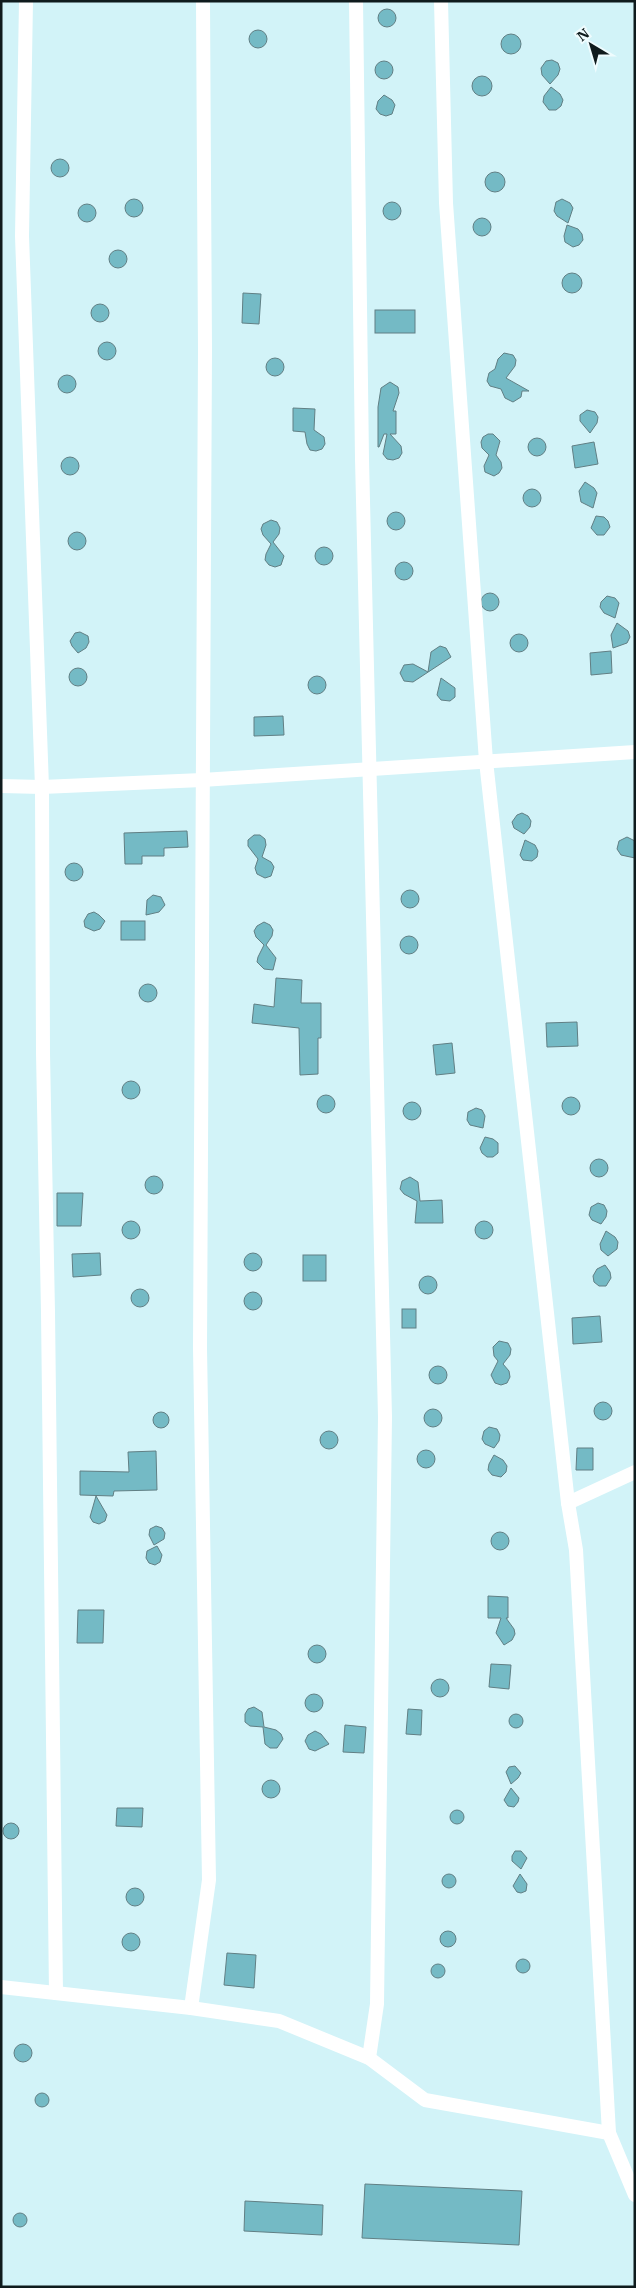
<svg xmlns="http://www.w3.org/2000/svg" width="636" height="2288" font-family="'IBM Plex Serif',serif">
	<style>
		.building { fill: #74bac5; stroke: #617f84 }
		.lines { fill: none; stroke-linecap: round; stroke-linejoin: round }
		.street { stroke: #fff; stroke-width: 14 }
	</style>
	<rect width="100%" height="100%" fill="#d2f3f8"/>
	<g class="building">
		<circle cx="387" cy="18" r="9"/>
		<circle cx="258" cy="39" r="9"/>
		<circle cx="511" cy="44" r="10"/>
		<path d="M 552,60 L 558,63 L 560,69 L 558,75 L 550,84 L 542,75 L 541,68 L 546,61 Z"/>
		<circle cx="384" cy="70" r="9"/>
		<circle cx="482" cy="86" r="10"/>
		<path d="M 551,87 L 560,94 L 563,100 L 561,106 L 556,110 L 549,110 L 543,102 L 544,96 Z"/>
		<path d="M 384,95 L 392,100 L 395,105 L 392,114 L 386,116 L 380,114 L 376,109 L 378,101 Z"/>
		<circle cx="60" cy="168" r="9"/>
		<circle cx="495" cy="182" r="10"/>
		<circle cx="134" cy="208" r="9"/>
		<path d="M 562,199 L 570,203 L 573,208 L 568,223 L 557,216 L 554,211 L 556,202 Z"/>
		<circle cx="392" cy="211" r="9"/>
		<circle cx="87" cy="213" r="9"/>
		<circle cx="482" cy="227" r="9"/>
		<path d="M 567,225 L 578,229 L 582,234 L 583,240 L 579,245 L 573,247 L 565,242 L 564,236 Z"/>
		<circle cx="118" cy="259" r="9"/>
		<circle cx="572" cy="283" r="10"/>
		<path d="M 243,293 L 261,294 L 259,324 L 242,323 Z"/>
		<circle cx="100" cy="313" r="9"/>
		<rect x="375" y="310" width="40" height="23"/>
		<circle cx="107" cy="351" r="9"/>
		<path d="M 504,353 L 513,355 L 516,360 L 515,366 L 506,378 L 529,391 L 522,391 L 521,397 L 513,402 L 505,398 L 501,389 L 490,386 L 487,381 L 489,373 L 495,369 L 498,359 Z"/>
		<circle cx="275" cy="367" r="9"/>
		<circle cx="67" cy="384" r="9"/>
		<path d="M 390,382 L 398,387 L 399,393 L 393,411 L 396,411 L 396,434 L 390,434 L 401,446 L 402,453 L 399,458 L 393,460 L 387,459 L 383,454 L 387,434 L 384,434 L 379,447 L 378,447 L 378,407 L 381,388 Z"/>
		<path d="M 293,408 L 315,409 L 314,430 L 324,437 L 325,444 L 322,449 L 316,451 L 310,450 L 307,444 L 305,432 L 293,431 Z"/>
		<path d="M 587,410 L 595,412 L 598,417 L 597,423 L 590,433 L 580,421 L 580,415 Z"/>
		<path d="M 488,434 L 493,434 L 500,441 L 496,455 L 501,462 L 502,468 L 499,473 L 494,476 L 485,472 L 484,466 L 489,455 L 482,448 L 481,442 L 483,437 Z"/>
		<circle cx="537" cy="447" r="9"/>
		<path d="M 594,442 L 598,464 L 575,468 L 572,446 Z"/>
		<circle cx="70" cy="466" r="9"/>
		<path d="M 585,482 L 594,488 L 597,493 L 593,508 L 581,502 L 579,491 Z"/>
		<circle cx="532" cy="498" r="9"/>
		<circle cx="396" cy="521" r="9"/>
		<path d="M 596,516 L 604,517 L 608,521 L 610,527 L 604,535 L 597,535 L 591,528 Z"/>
		<path d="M 271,520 L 277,522 L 280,528 L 279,534 L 273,542 L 284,556 L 281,565 L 275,567 L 269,565 L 265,560 L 266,554 L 271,544 L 263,535 L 261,529 L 263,524 Z"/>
		<circle cx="77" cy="541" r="9"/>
		<circle cx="324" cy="556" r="9"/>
		<circle cx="404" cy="571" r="9"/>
		<circle cx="490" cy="602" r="9"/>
		<path d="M 607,596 L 615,598 L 619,603 L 615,618 L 604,613 L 600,607 L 601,602 Z"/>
		<path d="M 617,623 L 628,631 L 630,637 L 627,643 L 613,648 L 611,635 Z"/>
		<path d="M 80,632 L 88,636 L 89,642 L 86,648 L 78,653 L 72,646 L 70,641 L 75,633 Z"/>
		<circle cx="519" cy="643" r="9"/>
		<path d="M 440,646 L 446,648 L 451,657 L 413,682 L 404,681 L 400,673 L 404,665 L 413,664 L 428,672 L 431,652 Z"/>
		<path d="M 611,651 L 612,673 L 591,675 L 590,653 Z"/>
		<circle cx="78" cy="677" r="9"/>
		<circle cx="317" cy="685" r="9"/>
		<path d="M 441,678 L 455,688 L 455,697 L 450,701 L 441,700 L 437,695 Z"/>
		<path d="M 283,716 L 284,735 L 254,736 L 254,717 Z"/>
		<path d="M 522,813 L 528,816 L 531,821 L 530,827 L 524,834 L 514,828 L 512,822 L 517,815 Z"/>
		<path d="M 187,831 L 188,847 L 164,848 L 164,856 L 142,856 L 142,864 L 125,864 L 124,833 Z"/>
		<path d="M 254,835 L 260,835 L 265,839 L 266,845 L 262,857 L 271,862 L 274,867 L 271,876 L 265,878 L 257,874 L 255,868 L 258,859 L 248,846 L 248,840 Z"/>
		<path d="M 627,837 L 635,841 L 635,858 L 621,855 L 617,849 L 619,841 Z"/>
		<path d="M 525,840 L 535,845 L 538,851 L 537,857 L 532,861 L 523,860 L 520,855 Z"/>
		<circle cx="74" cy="872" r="9"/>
		<circle cx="410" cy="899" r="9"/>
		<path d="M 153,895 L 161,897 L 165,905 L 159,912 L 146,915 L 147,900 Z"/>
		<path d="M 94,912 L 99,915 L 105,921 L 100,929 L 94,931 L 85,927 L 84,921 L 88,914 Z"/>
		<rect x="121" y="921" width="24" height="19"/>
		<path d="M 264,922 L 270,925 L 273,930 L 272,936 L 266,945 L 276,958 L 273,970 L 264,969 L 257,962 L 258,957 L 264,945 L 256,937 L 254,931 L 257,926 Z"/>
		<circle cx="409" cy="945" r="9"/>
		<path d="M 276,978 L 302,980 L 301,1003 L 321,1003 L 321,1038 L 318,1038 L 318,1074 L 300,1075 L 299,1028 L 252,1023 L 254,1004 L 274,1007 Z"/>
		<circle cx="148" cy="993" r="9"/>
		<path d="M 577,1022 L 578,1046 L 547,1047 L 546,1023 Z"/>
		<path d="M 452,1043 L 455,1073 L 436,1075 L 433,1045 Z"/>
		<circle cx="131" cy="1090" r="9"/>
		<circle cx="326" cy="1104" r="9"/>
		<circle cx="571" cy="1106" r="9"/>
		<circle cx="412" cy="1111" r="9"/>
		<path d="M 476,1108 L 482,1110 L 485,1116 L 483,1128 L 470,1125 L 467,1120 L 468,1112 Z"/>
		<path d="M 485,1137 L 493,1139 L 498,1143 L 498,1153 L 493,1157 L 487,1157 L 482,1153 L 480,1148 Z"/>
		<circle cx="599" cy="1168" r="9"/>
		<circle cx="154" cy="1185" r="9"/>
		<path d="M 410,1177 L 418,1182 L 420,1201 L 442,1200 L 443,1223 L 415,1223 L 417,1201 L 404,1194 L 400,1189 L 402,1181 Z"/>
		<path d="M 57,1193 L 83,1193 L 81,1226 L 57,1226 Z"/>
		<path d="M 598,1203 L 604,1205 L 607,1211 L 606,1217 L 601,1224 L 592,1220 L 589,1215 L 591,1207 Z"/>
		<circle cx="484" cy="1230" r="9"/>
		<circle cx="131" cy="1230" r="9"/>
		<path d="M 606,1231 L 615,1237 L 618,1242 L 617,1249 L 608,1256 L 601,1250 L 600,1244 Z"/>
		<circle cx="253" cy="1262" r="9"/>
		<path d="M 100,1253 L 101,1275 L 73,1277 L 72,1254 Z"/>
		<rect x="303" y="1255" width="23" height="26"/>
		<path d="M 605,1265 L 610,1272 L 611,1278 L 606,1286 L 599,1286 L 594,1282 L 593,1276 L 597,1269 Z"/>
		<circle cx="428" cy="1285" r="9"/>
		<circle cx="140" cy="1298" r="9"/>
		<circle cx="253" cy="1301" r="9"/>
		<rect x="402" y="1309" width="14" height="19"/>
		<path d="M 600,1316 L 602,1342 L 573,1344 L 572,1318 Z"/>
		<path d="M 499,1341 L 508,1343 L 511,1349 L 510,1355 L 503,1364 L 509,1371 L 510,1377 L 507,1383 L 501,1385 L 495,1383 L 491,1375 L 498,1361 L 494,1356 L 493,1347 Z"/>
		<circle cx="438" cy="1375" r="9"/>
		<circle cx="603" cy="1411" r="9"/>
		<circle cx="433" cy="1418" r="9"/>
		<circle cx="161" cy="1420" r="8"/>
		<path d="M 489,1427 L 497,1429 L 500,1435 L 499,1441 L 494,1448 L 485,1444 L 482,1439 L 484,1431 Z"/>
		<circle cx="329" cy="1440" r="9"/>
		<path d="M 577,1448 L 593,1448 L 593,1470 L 576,1470 Z"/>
		<circle cx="426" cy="1459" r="9"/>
		<path d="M 156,1451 L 157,1490 L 114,1491 L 113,1496 L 80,1495 L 80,1471 L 129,1472 L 128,1452 Z"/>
		<path d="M 494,1455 L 503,1460 L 507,1466 L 506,1472 L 501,1477 L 492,1475 L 488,1470 L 489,1464 Z"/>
		<path d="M 96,1496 L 107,1515 L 105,1521 L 99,1524 L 93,1522 L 90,1517 Z"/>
		<path d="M 156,1526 L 162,1528 L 165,1533 L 164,1539 L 154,1545 L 149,1535 L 150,1529 Z"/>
		<circle cx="500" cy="1541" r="9"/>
		<path d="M 157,1546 L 162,1555 L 160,1562 L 155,1565 L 149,1563 L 146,1558 L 147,1551 Z"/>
		<path d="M 488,1596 L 508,1597 L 508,1618 L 506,1618 L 514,1629 L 515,1634 L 512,1640 L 504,1645 L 496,1633 L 501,1618 L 488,1618 Z"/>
		<path d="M 78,1610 L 104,1610 L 103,1643 L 77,1643 Z"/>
		<circle cx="317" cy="1654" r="9"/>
		<path d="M 491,1664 L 511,1665 L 509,1689 L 489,1687 Z"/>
		<circle cx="440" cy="1688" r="9"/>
		<circle cx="314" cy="1703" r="9"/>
		<path d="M 254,1707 L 262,1712 L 264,1727 L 276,1730 L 281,1734 L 283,1739 L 277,1748 L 270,1748 L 265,1744 L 263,1727 L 250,1726 L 245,1722 L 245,1714 L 248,1709 Z"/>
		<path d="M 408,1709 L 422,1710 L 421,1735 L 406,1734 Z"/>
		<circle cx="516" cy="1721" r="7"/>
		<path d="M 345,1725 L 366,1727 L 364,1753 L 343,1752 Z"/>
		<path d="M 315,1731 L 321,1734 L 329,1744 L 315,1751 L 309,1749 L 305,1741 L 308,1735 Z"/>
		<path d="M 515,1766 L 521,1773 L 518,1778 L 511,1784 L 506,1772 L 509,1767 Z"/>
		<circle cx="271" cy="1789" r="9"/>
		<path d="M 511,1788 L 519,1798 L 518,1802 L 514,1807 L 508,1806 L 504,1800 Z"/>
		<path d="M 117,1808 L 143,1808 L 142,1827 L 116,1826 Z"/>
		<circle cx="457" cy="1817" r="7"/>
		<circle cx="11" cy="1831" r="8"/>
		<path d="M 515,1851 L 521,1851 L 527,1858 L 521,1869 L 512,1861 L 512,1856 Z"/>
		<circle cx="449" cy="1881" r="7"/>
		<path d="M 520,1874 L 527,1884 L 526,1891 L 521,1893 L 517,1892 L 513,1886 Z"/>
		<circle cx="135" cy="1897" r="9"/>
		<circle cx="448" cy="1939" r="8"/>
		<circle cx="131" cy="1942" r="9"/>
		<path d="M 227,1953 L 256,1955 L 254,1988 L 224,1985 Z"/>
		<circle cx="523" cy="1966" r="7"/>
		<circle cx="438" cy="1971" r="7"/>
		<circle cx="23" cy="2053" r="9"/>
		<circle cx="42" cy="2100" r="7"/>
		<path d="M 365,2184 L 522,2191 L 519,2245 L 362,2238 Z"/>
		<path d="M 245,2201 L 323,2205 L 322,2235 L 244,2231 Z"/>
		<circle cx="20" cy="2220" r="7"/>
	</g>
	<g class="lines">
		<g class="street">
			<path d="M 26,1 L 22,236 L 42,787 L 43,1053 L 48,1312 L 56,1993"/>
			<path d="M 356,1 L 362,459 L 385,1417 L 377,2004 L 369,2058"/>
			<path d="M 441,1 L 446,203 L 486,761 L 568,1503 L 576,1550 L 609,2133 L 635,2195"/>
			<path d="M 1,786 L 42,787 L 202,780 L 635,752"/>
			<path d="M 568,1503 L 635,1472"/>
			<path d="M 1,1987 L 191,2008 L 279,2021 L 369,2058 L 425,2100 L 609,2133"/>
			<path d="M 191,2008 L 209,1880 L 200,1348 L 205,350 L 203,1"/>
		</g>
	</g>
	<rect width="636" height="2288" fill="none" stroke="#0f1b1d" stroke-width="5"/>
	<g transform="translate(591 45) rotate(322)" stroke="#effcfe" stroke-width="4" paint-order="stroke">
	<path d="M0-4L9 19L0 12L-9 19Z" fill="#0f1b1d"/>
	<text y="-8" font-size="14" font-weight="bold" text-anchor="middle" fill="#0f1b1d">N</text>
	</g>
</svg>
